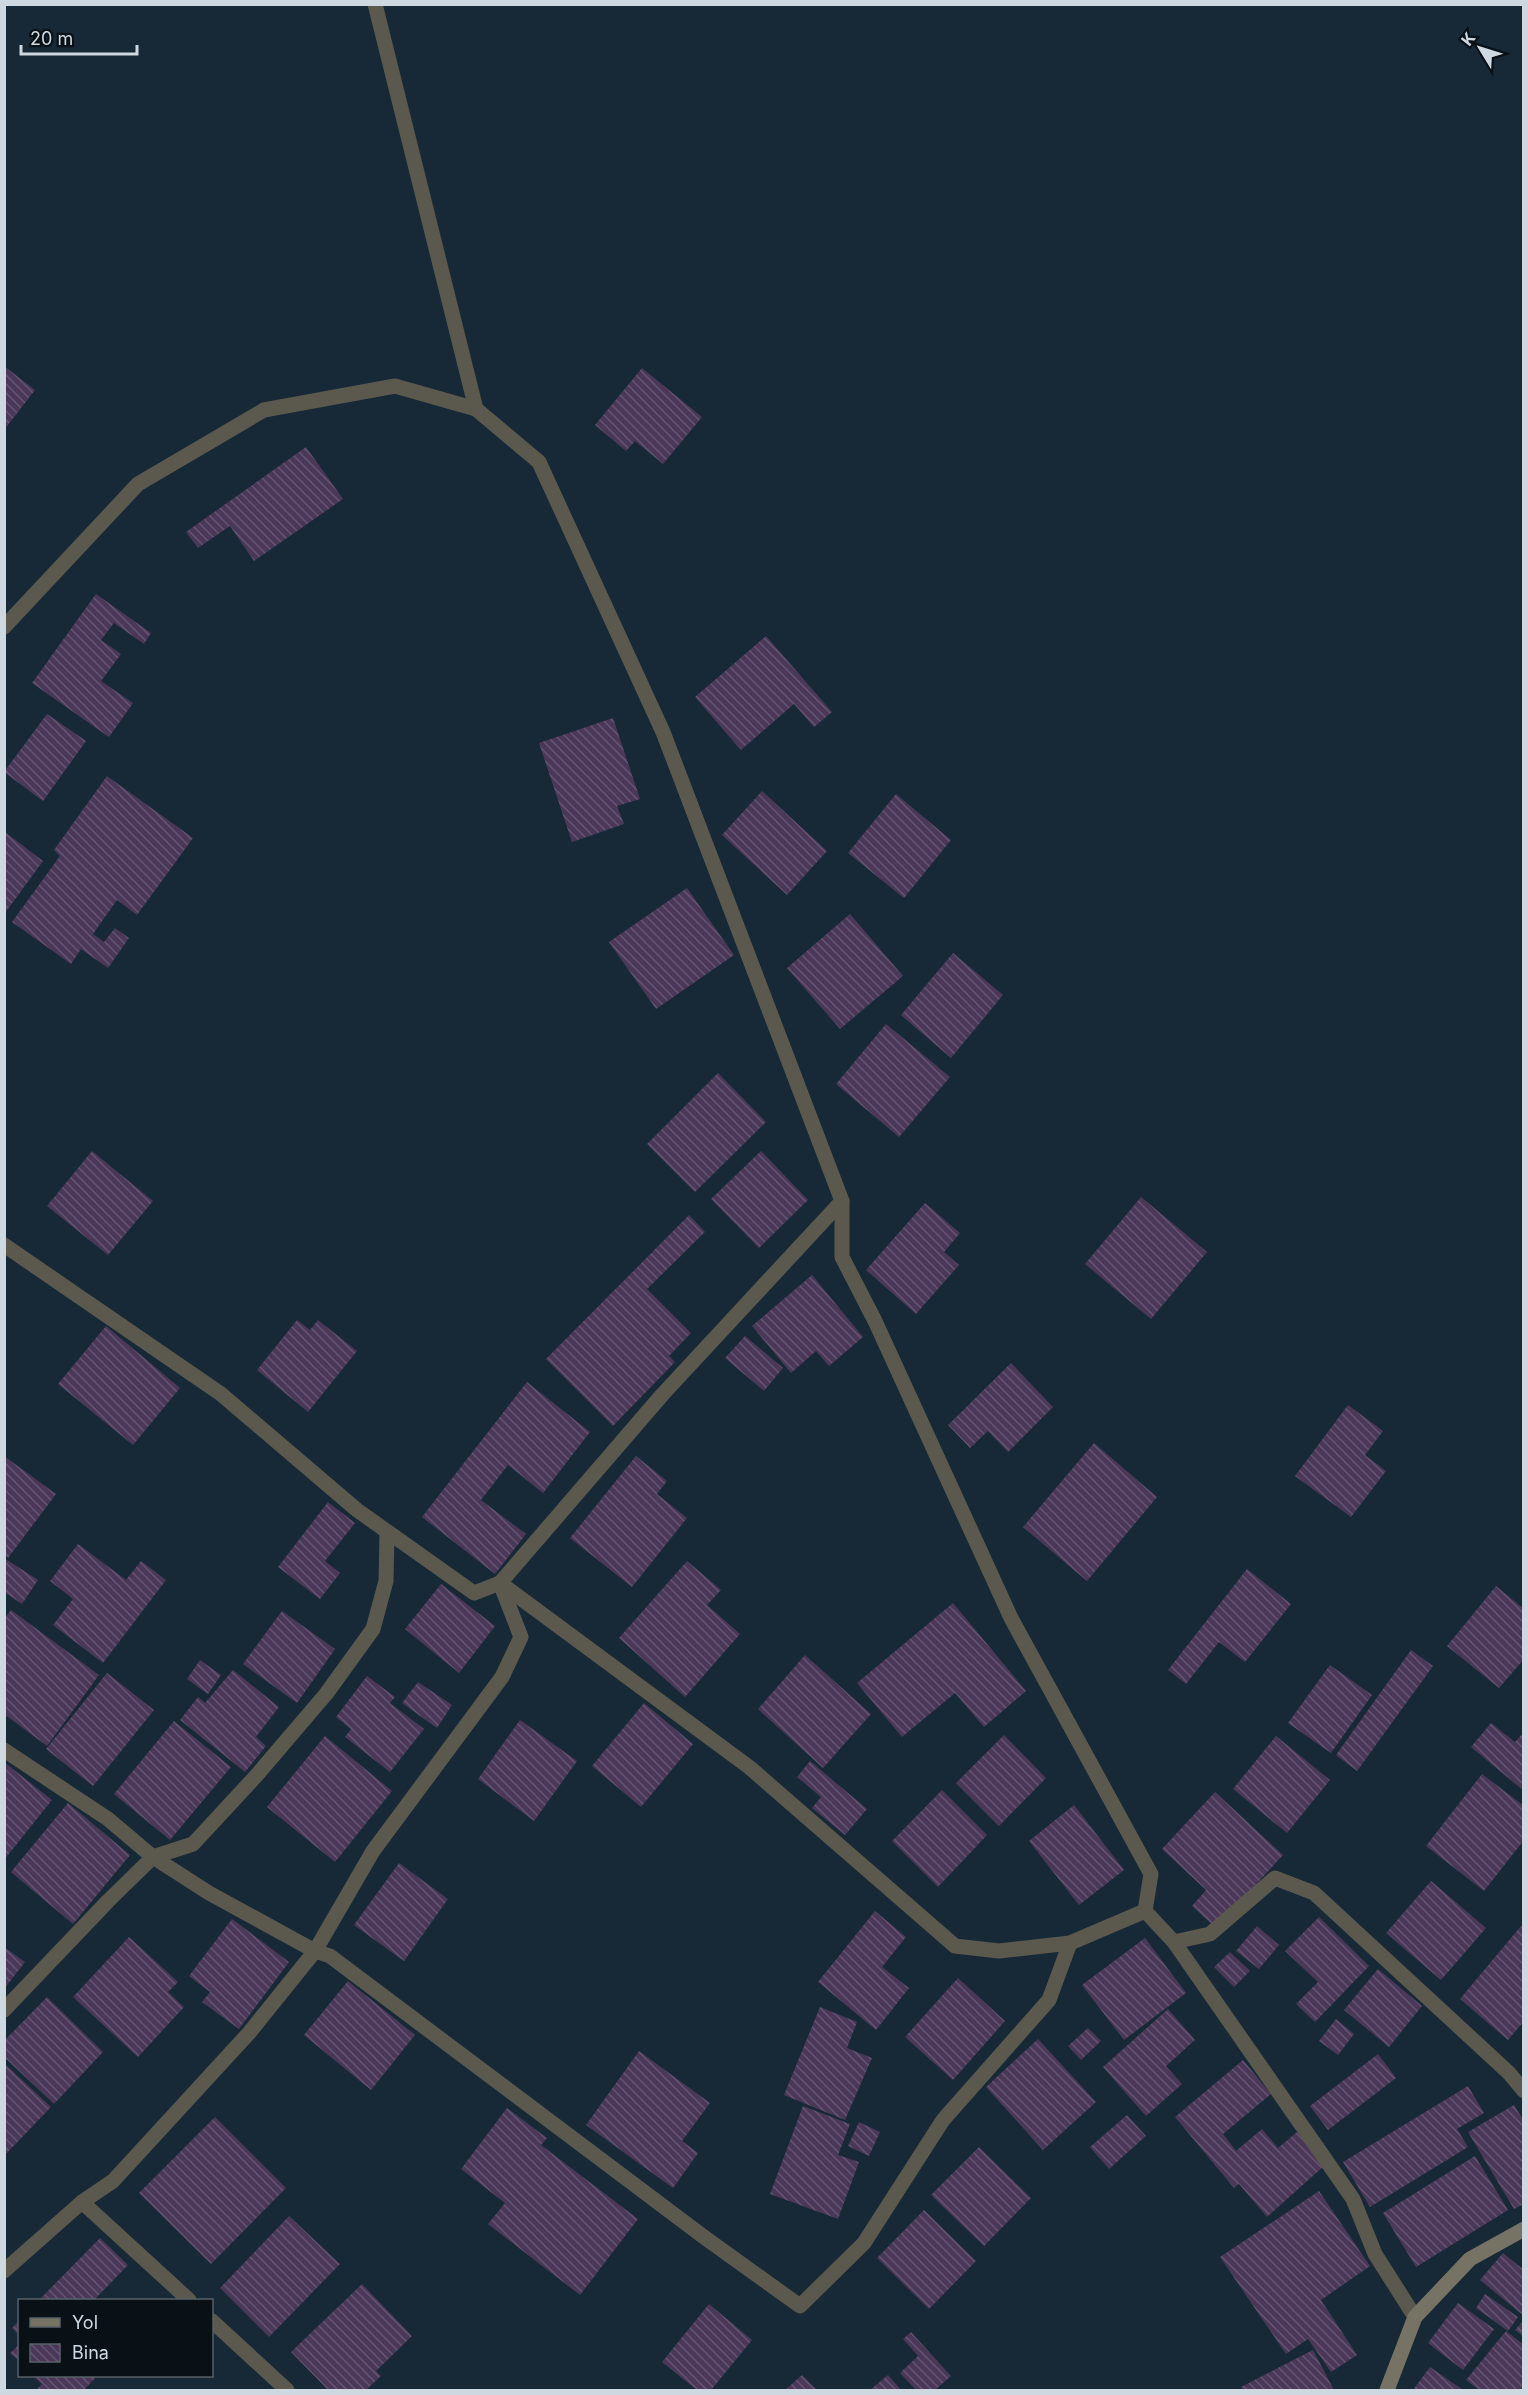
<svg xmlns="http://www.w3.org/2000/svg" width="1528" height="2395" font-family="Inter,sans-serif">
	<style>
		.building { fill: url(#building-back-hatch) }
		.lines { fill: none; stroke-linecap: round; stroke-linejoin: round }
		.street { stroke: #5b584e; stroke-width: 15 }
		.secondary { stroke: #777364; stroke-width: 15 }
	</style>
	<defs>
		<pattern id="building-back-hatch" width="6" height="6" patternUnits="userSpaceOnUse" patternTransform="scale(1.5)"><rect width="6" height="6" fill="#4b3859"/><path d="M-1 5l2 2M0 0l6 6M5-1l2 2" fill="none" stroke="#645471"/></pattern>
	</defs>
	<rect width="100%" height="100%" fill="#172937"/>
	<g class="building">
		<path d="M 4,366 L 35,390 L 4,430 Z"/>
		<path d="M 642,368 L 702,417 L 663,464 L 635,441 L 626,451 L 595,425 Z"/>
		<path d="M 306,447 L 343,499 L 254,561 L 230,526 L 198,548 L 186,532 Z"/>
		<path d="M 96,594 L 151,633 L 144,644 L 114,623 L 101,640 L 121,654 L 101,681 L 133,703 L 109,737 L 32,683 Z"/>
		<path d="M 766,636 L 832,712 L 814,727 L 794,704 L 741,750 L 695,697 Z"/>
		<path d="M 47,714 L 86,741 L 43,801 L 4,772 Z"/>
		<path d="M 613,718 L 640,799 L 617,806 L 624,824 L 572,842 L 539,743 Z"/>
		<path d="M 107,776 L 193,838 L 137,915 L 117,900 L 93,934 L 104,942 L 115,928 L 129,938 L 108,968 L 81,949 L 71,964 L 12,922 L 60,856 L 54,850 Z"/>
		<path d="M 762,791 L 827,851 L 787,895 L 722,835 Z"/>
		<path d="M 896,794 L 951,840 L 904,898 L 848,853 Z"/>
		<path d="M 5,832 L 43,861 L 5,913 Z"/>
		<path d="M 687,888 L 734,955 L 656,1009 L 609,942 Z"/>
		<path d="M 850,914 L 903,976 L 840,1029 L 787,968 Z"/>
		<path d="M 953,953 L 1003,995 L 951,1058 L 901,1015 Z"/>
		<path d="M 886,1024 L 950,1077 L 899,1137 L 836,1084 Z"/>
		<path d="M 718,1073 L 766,1122 L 695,1192 L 647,1144 Z"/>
		<path d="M 92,1151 L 153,1201 L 108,1255 L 47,1206 Z"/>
		<path d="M 761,1151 L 808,1200 L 759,1248 L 711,1199 Z"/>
		<path d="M 1141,1197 L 1207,1252 L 1151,1319 L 1085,1264 Z"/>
		<path d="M 925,1203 L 960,1233 L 944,1252 L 959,1265 L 916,1314 L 866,1270 Z"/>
		<path d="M 689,1215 L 705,1232 L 647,1289 L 691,1333 L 669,1356 L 675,1362 L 613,1426 L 546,1359 Z"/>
		<path d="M 812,1275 L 863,1337 L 829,1366 L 816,1351 L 791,1373 L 752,1326 Z"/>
		<path d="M 297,1320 L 310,1330 L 318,1320 L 357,1351 L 308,1412 L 257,1370 Z"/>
		<path d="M 106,1326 L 180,1388 L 133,1445 L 58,1384 Z"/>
		<path d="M 745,1336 L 783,1368 L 764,1391 L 725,1358 Z"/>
		<path d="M 1011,1363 L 1053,1407 L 1008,1452 L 988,1431 L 970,1448 L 948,1425 Z"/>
		<path d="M 527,1382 L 590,1432 L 543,1493 L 508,1465 L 481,1500 L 526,1534 L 495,1574 L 422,1517 Z"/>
		<path d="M 1348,1405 L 1383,1431 L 1365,1455 L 1386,1471 L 1351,1517 L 1295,1476 Z"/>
		<path d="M 1094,1443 L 1157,1497 L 1087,1581 L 1023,1527 Z"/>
		<path d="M 4,1456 L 56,1494 L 8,1558 L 4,1555 Z"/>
		<path d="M 636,1456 L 667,1481 L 657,1494 L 687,1518 L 632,1587 L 570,1538 Z"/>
		<path d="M 328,1502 L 355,1523 L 325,1561 L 340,1573 L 320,1599 L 278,1567 Z"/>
		<path d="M 78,1544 L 126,1580 L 141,1561 L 166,1580 L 103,1663 L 53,1625 L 73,1599 L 50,1581 Z"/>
		<path d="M 4,1558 L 38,1580 L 22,1604 L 4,1592 Z"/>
		<path d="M 687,1561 L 721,1590 L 707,1605 L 740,1634 L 685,1697 L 619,1638 Z"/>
		<path d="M 1247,1569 L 1291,1604 L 1245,1662 L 1219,1642 L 1186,1684 L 1168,1670 Z"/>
		<path d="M 441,1584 L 495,1626 L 459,1673 L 405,1629 Z"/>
		<path d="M 1496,1586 L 1524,1609 L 1524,1659 L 1499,1688 L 1447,1646 Z"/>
		<path d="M 953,1603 L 1026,1691 L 984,1727 L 955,1693 L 902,1737 L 857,1683 Z"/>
		<path d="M 11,1610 L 99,1675 L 47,1746 L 4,1714 L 4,1619 Z"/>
		<path d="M 282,1611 L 335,1649 L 297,1703 L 243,1664 Z"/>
		<path d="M 1411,1650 L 1433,1666 L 1357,1771 L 1336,1755 Z"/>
		<path d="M 805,1655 L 871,1714 L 823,1768 L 758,1709 Z"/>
		<path d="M 200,1660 L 221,1675 L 208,1694 L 187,1679 Z"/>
		<path d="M 1330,1665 L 1372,1695 L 1331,1753 L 1288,1723 Z"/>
		<path d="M 233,1670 L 279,1707 L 256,1737 L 266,1746 L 245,1772 L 180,1720 L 198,1697 L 205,1703 Z"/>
		<path d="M 107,1673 L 154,1710 L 93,1786 L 46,1749 Z"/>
		<path d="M 367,1676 L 395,1697 L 390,1703 L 424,1729 L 390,1772 L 345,1737 L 351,1729 L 336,1717 Z"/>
		<path d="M 418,1682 L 452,1705 L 437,1728 L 402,1703 Z"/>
		<path d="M 644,1703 L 693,1744 L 641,1807 L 592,1766 Z"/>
		<path d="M 520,1720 L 577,1761 L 534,1821 L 478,1779 Z"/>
		<path d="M 174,1721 L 231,1767 L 170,1840 L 114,1794 Z"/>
		<path d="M 1491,1723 L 1515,1742 L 1524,1732 L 1524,1791 L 1471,1747 Z"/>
		<path d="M 1004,1735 L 1046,1778 L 999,1826 L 956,1783 Z"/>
		<path d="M 325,1736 L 392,1791 L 335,1862 L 267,1807 Z"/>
		<path d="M 1276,1736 L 1330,1780 L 1287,1833 L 1233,1789 Z"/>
		<path d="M 810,1761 L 867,1809 L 845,1835 L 812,1808 L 821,1797 L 797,1777 Z"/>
		<path d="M 4,1762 L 52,1800 L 4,1860 Z"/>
		<path d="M 1482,1774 L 1524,1806 L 1524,1840 L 1484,1891 L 1426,1846 Z"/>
		<path d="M 942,1790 L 987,1835 L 938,1887 L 892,1841 Z"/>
		<path d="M 1215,1792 L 1283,1855 L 1216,1928 L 1192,1906 L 1206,1890 L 1162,1849 Z"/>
		<path d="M 68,1803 L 130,1855 L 73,1924 L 11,1872 Z"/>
		<path d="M 1074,1805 L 1124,1870 L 1079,1905 L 1029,1841 Z"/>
		<path d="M 399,1863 L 448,1899 L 404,1961 L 354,1925 Z"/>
		<path d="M 1431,1881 L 1486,1928 L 1441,1980 L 1386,1933 Z"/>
		<path d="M 875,1911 L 906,1937 L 882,1967 L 909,1988 L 876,2030 L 818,1982 Z"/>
		<path d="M 1319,1917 L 1369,1966 L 1315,2022 L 1296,2004 L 1318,1982 L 1285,1951 Z"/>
		<path d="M 232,1919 L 289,1962 L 239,2029 L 202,2002 L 210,1992 L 189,1976 Z"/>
		<path d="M 1257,1926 L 1279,1945 L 1259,1969 L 1236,1951 Z"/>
		<path d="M 1521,1926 L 1524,1928 L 1524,2021 L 1508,2040 L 1460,1999 Z"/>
		<path d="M 129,1937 L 178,1982 L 168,1992 L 184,2007 L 138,2057 L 73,1997 Z"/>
		<path d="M 1145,1938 L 1186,1993 L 1124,2040 L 1082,1985 Z"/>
		<path d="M 4,1947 L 25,1962 L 4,1989 Z"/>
		<path d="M 1230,1952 L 1250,1971 L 1234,1987 L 1214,1967 Z"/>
		<path d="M 1378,1969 L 1422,2006 L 1389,2047 L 1344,2010 Z"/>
		<path d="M 958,1978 L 1005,2021 L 953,2080 L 905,2037 Z"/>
		<path d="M 348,1981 L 415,2035 L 371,2090 L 304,2035 Z"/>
		<path d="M 47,1997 L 103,2052 L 54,2104 L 4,2057 L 4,2041 Z"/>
		<path d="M 820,2007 L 857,2022 L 847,2048 L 872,2058 L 845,2120 L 784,2095 Z"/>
		<path d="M 1168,2009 L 1195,2040 L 1166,2066 L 1182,2084 L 1146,2116 L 1103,2067 Z"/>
		<path d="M 1336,2019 L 1354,2034 L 1338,2055 L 1319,2041 Z"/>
		<path d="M 1088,2028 L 1101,2041 L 1081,2060 L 1068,2046 Z"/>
		<path d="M 1038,2039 L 1096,2102 L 1043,2150 L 986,2087 Z"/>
		<path d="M 639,2051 L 710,2103 L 682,2141 L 698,2153 L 673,2188 L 586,2125 Z"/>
		<path d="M 1378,2054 L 1396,2078 L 1328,2130 L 1310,2106 Z"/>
		<path d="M 1243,2060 L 1271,2094 L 1223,2134 L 1236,2151 L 1262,2129 L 1278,2148 L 1297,2132 L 1324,2166 L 1267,2217 L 1239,2184 L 1234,2188 L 1175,2117 Z"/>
		<path d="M 4,2063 L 51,2107 L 4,2156 Z"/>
		<path d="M 1468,2086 L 1484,2113 L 1457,2129 L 1468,2147 L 1370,2207 L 1343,2162 Z"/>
		<path d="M 1514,2105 L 1524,2121 L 1524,2204 L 1514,2209 L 1468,2132 Z"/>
		<path d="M 803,2106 L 850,2124 L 838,2155 L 859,2162 L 838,2219 L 770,2194 Z"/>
		<path d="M 507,2108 L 547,2138 L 541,2145 L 638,2219 L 580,2295 L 488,2224 L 505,2203 L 461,2169 Z"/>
		<path d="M 1127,2115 L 1146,2136 L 1109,2169 L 1090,2147 Z"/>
		<path d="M 215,2117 L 286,2188 L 211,2264 L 139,2193 Z"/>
		<path d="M 859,2122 L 880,2132 L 869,2156 L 848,2146 Z"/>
		<path d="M 979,2147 L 1031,2198 L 984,2246 L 931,2195 Z"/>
		<path d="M 1475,2156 L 1508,2210 L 1416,2267 L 1383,2213 Z"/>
		<path d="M 1319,2191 L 1370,2266 L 1321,2300 L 1357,2355 L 1331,2372 L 1308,2339 L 1286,2354 L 1220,2257 Z"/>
		<path d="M 924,2210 L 976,2261 L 929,2309 L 877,2258 Z"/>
		<path d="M 289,2216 L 340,2264 L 269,2337 L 220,2288 Z"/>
		<path d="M 100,2238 L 128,2265 L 94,2300 L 39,2300 Z"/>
		<path d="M 1503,2253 L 1524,2270 L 1524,2316 L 1480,2280 Z"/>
		<path d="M 362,2284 L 412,2336 L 376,2371 L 381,2376 L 366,2390 L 328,2390 L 291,2352 Z"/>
		<path d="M 1485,2294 L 1518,2317 L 1508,2331 L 1476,2308 Z"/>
		<path d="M 1458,2303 L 1494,2329 L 1463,2370 L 1428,2343 Z"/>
		<path d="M 709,2304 L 752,2340 L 711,2390 L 697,2390 L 662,2362 Z"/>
		<path d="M 20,2320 L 20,2336 L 12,2328 Z"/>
		<path d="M 1524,2320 L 1524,2337 L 1515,2330 Z"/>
		<path d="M 1506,2331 L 1524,2345 L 1524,2390 L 1479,2390 L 1466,2380 Z"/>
		<path d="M 911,2332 L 951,2376 L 935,2390 L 916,2390 L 900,2373 L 918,2356 L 903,2339 Z"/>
		<path d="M 20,2344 L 20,2362 L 10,2353 Z"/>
		<path d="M 1313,2350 L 1334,2390 L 1243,2390 L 1241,2387 Z"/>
		<path d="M 1430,2367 L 1463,2390 L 1413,2390 Z"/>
		<path d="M 802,2375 L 817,2390 L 785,2390 Z"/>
		<path d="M 888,2375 L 901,2390 L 870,2390 Z"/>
		<path d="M 33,2376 L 97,2376 L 85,2389 L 87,2390 L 36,2390 L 42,2384 Z"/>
	</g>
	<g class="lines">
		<g class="street">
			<path d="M 375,4 L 476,409"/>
			<path d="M 4,627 L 138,484 L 264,410 L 395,386 L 476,409 L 539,462 L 663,732 L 842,1201 L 842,1257 L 875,1321 L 1011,1618 L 1151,1874 L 1145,1911 L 1174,1942 L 1353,2199 L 1375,2254 L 1415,2317"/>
			<path d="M 4,1245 L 221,1394 L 357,1510 L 474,1593 L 500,1583 L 749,1767 L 955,1946 L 999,1951 L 1070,1943 L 1145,1911"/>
			<path d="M 4,1750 L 108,1819 L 153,1857 L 209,1893 L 315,1951 L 330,1956 L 704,2237 L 800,2306 L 864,2243 L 943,2120 L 1049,2000 L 1070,1943"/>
			<path d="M 1174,1942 L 1210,1934 L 1275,1878 L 1314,1893 L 1509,2073 L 1524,2091"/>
			<path d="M 4,2010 L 108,1901 L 153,1857 L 193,1844 L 256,1776 L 326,1694 L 373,1629 L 386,1581 L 387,1533"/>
			<path d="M 82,2202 L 189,2300"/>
			<path d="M 4,2271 L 82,2202 L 113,2181 L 249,2033 L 315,1951 L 373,1851 L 502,1677 L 521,1637 L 500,1583 L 662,1395 L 842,1201"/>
			<path d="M 212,2321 L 287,2390"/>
		</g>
		<path class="secondary" d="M 1387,2390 L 1415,2317 L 1470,2259 L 1524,2229"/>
	</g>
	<rect width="1528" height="2395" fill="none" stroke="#cdd8e1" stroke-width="12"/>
	<rect x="18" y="2299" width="195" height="78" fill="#091117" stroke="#576168" stroke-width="1.5"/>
	<rect x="30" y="2318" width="30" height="9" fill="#777364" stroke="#576168" stroke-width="1.5"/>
	<text x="72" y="2329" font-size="18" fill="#cdd8e1">Yol</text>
	<rect x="30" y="2344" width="30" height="18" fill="url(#building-back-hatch)" stroke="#576168" stroke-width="1.5"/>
	<text x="72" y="2359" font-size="18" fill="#cdd8e1">Bina</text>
	<g transform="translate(1480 48) rotate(308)" stroke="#091117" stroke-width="4.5" paint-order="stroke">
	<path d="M0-4.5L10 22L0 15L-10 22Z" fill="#cdd8e1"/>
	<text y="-9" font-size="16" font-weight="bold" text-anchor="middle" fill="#cdd8e1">K</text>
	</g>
	<path d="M21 45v9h116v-9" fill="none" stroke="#cdd8e1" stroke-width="3"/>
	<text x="30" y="45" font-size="18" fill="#cdd8e1" stroke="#091117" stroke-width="4.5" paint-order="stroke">20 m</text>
</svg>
